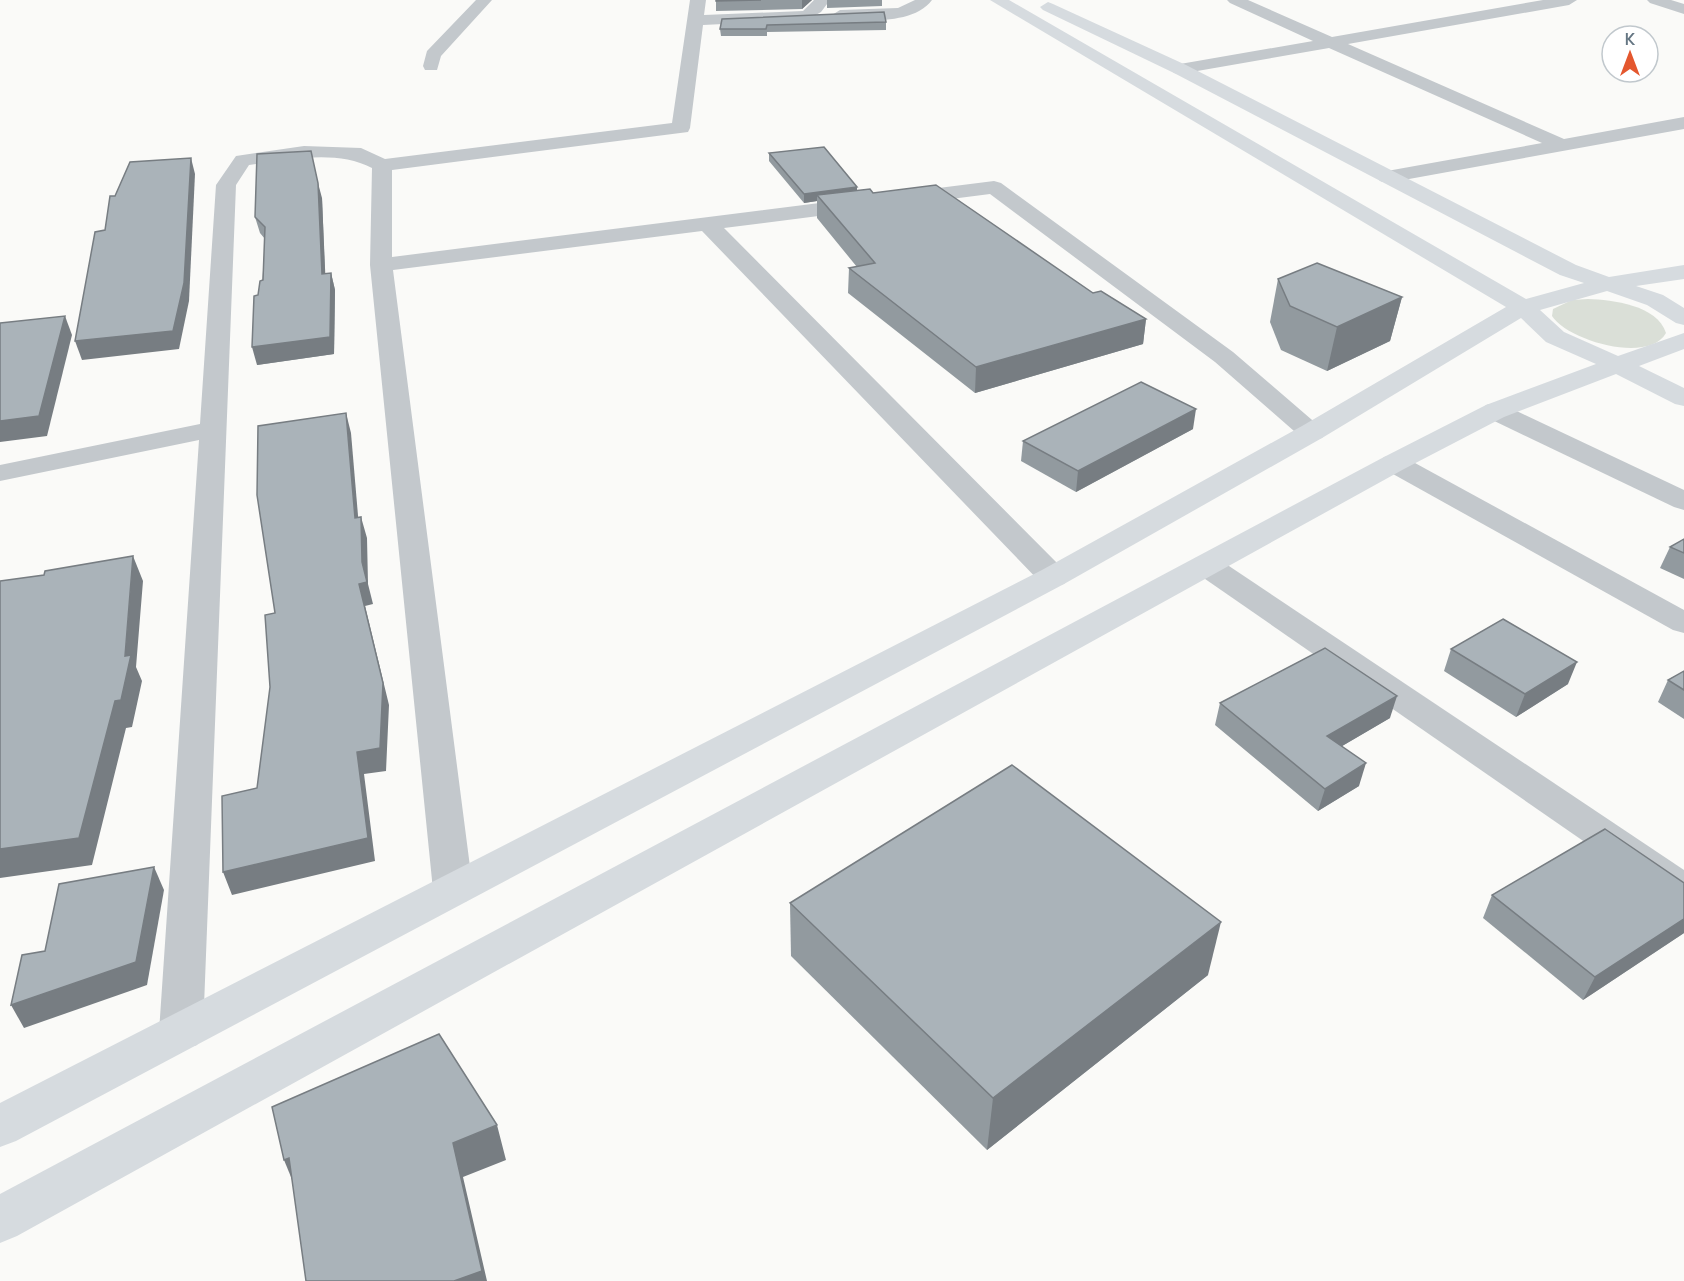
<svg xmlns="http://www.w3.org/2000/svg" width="1684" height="1281" font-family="Manrope,sans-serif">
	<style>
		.green { fill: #dadfd7 }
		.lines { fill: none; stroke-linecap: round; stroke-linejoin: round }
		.minor { fill: #c3c8cc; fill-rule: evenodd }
		.major { fill: #d6dbdf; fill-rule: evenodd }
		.wall { fill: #929a9f }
		.shaded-wall { fill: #777d82 }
		.building { fill: #aab3b9; stroke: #777d82; stroke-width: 1.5 }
	</style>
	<rect width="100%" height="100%" fill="#fafaf8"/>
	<path class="green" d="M 1588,299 C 1613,300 1657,305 1666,333 C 1649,364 1568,341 1552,316 L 1553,309 L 1572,300 Z"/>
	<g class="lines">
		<g class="minor">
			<path d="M 476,0 L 492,0 L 441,56 L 437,70 L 425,70 L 423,66 L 427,51 Z"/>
			<path d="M 690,0 L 706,0 L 704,15 L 803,11 L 814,0 L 830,0 L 821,12 L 807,20 L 703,25 L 690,128 L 688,132 L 392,170 L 392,257 L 994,181 L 1001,183 L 1233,352 L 1326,432 L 1322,438 L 1312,440 L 1302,438 L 1215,362 L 990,194 L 724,228 L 1064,570 L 1069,577 L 1064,584 L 1053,586 L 1042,584 L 702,231 L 393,270 L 473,890 L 467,901 L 453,905 L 439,901 L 433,890 L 370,265 L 372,168 C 336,149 288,160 249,165 L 236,185 L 203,1032 L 197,1045 L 181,1050 L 165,1045 L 159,1032 L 199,440 L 0,481 L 0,465 L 200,424 L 216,185 L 236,156 L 304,146 L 361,148 L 385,159 L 672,123 Z"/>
			<path d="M 915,0 L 932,0 C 913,25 867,20 840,20 L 832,15 L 840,10 L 898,8 Z"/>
			<path d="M 1227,0 L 1248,0 L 1332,37 L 1543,0 L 1577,0 L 1569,5 L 1348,44 L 1564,139 L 1684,117 L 1684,129 L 1387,183 L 1380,181 L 1377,177 L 1380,173 L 1387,171 L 1542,143 L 1329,48 L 1180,74 L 1174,73 L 1171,69 L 1174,65 L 1180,64 L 1313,41 L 1230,3 Z"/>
			<path d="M 1647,0 L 1671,0 L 1684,4 L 1684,14 L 1650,3 Z"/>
			<path d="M 1495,403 L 1504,405 L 1684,490 L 1684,510 L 1674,507 L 1486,417 L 1482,411 L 1486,405 Z"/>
			<path d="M 1394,455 L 1404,457 L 1684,610 L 1684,633 L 1673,630 L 1384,469 L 1380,463 L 1384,457 Z"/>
			<path d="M 1206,556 L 1217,558 L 1684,870 L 1684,905 L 1670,901 L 1195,572 L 1191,565 L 1195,558 Z"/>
		</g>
		<path class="major" d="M 990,0 L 1009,0 L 1526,299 L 1584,283 L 1560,275 L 1174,73 L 1043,10 L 1040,7 L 1048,2 L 1053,4 L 1186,65 L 1576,265 L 1609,277 L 1684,265 L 1684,279 L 1636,286 L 1663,295 L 1684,308 L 1684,325 L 1676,323 L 1647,305 L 1607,291 L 1540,310 L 1564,332 L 1618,356 L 1684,333 L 1684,349 L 1639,366 L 1684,388 L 1684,406 L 1675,404 L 1616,374 L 1504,417 L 1404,469 L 17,1236 L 0,1243 L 0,1194 L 1384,457 L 1486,405 L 1596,364 L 1546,342 L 1521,318 L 1322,438 L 1064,584 L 16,1141 L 0,1147 L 0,1103 L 1042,570 L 1302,426 L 1506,307 Z"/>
	</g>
	<g class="wall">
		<path d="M 716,0 L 812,0 L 802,9 L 716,11 Z"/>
		<path d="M 827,0 L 882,0 L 882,6 L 827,8 Z"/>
		<path d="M 722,19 L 886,22 L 886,30 L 767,32 L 767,36 L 721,36 L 720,29 Z"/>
		<path d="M 769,153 L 857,187 L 857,190 L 873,193 L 1093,293 L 1146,319 L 1143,344 L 975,393 L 848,293 L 849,268 L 857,267 L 817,218 L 817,201 L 804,203 L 769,161 Z"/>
		<path d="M 322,198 L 325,274 L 331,273 L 335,290 L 334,354 L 257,365 L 265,239 L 260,233 L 255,217 Z"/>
		<path d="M 1278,279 L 1402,297 L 1390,341 L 1327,371 L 1281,350 L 1270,322 Z"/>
		<path d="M 1193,429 L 1076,492 L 1021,461 L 1023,441 Z"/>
		<path d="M 1684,539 L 1684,579 L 1660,568 L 1670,547 Z"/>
		<path d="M 1451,649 L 1568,684 L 1516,717 L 1444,671 Z"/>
		<path d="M 1684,671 L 1684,719 L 1658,702 L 1668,680 Z"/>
		<path d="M 1220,703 L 1390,718 L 1342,746 L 1359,786 L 1318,811 L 1215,725 Z"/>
		<path d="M 1684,883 L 1684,933 L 1583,1000 L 1483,918 L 1492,895 Z"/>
		<path d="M 790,903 L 1208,975 L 987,1150 L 791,956 Z"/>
	</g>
	<g class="shaded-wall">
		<path d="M 802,0 L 812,0 L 802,9 Z"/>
		<path d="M 191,158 L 195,174 L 189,301 L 179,349 L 82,360 L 75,341 Z"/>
		<path d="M 318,183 L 322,198 L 326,291 L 322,274 Z"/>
		<path d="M 857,187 L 857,196 L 817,195 L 817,201 L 804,203 L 804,194 Z"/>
		<path d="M 331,273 L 335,290 L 334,354 L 257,365 L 252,347 Z"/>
		<path d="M 1402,297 L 1390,341 L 1327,371 L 1337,327 Z"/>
		<path d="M 65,316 L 72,335 L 47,436 L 0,442 L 0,421 Z"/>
		<path d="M 1146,319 L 1143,344 L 975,393 L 976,367 Z"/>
		<path d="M 1196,409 L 1193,429 L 1076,492 L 1078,471 Z"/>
		<path d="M 346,413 L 351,433 L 360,539 L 355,518 Z"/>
		<path d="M 361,517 L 367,538 L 368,584 L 373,604 L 365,606 L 389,705 L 386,771 L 364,774 L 375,861 L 232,895 L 223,872 L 357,752 L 359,584 L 362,562 Z"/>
		<path d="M 133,556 L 143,581 L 136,667 L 142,681 L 132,727 L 126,728 L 92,865 L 0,878 L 0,849 L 125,656 Z"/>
		<path d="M 1577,662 L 1568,684 L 1516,717 L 1525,694 Z"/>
		<path d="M 1397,696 L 1390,718 L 1320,759 L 1327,736 Z"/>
		<path d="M 1366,763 L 1359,786 L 1318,811 L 1325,789 Z"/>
		<path d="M 154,867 L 164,890 L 147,985 L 24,1028 L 11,1005 Z"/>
		<path d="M 1684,919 L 1684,933 L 1583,1000 L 1595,977 Z"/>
		<path d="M 1221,922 L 1208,975 L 987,1150 L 993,1098 Z"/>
		<path d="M 497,1125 L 506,1160 L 463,1177 L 487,1281 L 454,1281 L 453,1143 Z"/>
		<path d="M 289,1158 L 298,1194 L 284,1160 Z"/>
	</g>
	<g class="building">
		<path d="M 716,0 L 761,0 L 716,1 Z"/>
		<path d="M 884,12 L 886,22 L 767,25 L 766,29 L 720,29 L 722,19 Z"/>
		<path d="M 824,147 L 857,187 L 804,194 L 769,153 Z"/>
		<path d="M 311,151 L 318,183 L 322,274 L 331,273 L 330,337 L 252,347 L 254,296 L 258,295 L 260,281 L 263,280 L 265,227 L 255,217 L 257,154 Z"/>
		<path d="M 191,158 L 184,283 L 173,331 L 75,341 L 95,232 L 105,230 L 110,196 L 115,196 L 130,162 Z"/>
		<path d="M 936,185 L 1093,293 L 1101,291 L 1146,319 L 976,367 L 849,268 L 875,263 L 817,195 L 870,189 L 873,193 Z"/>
		<path d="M 1317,263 L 1402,297 L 1337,327 L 1290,306 L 1278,279 Z"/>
		<path d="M 65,316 L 39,416 L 0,421 L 0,323 Z"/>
		<path d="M 1141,382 L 1196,409 L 1078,471 L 1023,441 Z"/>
		<path d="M 346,413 L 355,518 L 361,517 L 362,562 L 367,582 L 359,584 L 383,683 L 380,748 L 357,752 L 368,838 L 223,872 L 222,796 L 257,788 L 270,687 L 265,615 L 275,613 L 257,495 L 258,426 Z"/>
		<path d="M 1684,539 L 1684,553 L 1670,547 Z"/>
		<path d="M 133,556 L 125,656 L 131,655 L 121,700 L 115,701 L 79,838 L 0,849 L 0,581 L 44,575 L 45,571 Z"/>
		<path d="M 1503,619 L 1577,662 L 1525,694 L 1451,649 Z"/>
		<path d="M 1325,648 L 1397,696 L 1327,736 L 1366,763 L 1325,789 L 1220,703 Z"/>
		<path d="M 1684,671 L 1684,690 L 1668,680 Z"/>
		<path d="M 1012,765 L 1221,922 L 993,1098 L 790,903 Z"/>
		<path d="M 1605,829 L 1684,883 L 1684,919 L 1595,977 L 1492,895 Z"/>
		<path d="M 154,867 L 136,962 L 11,1005 L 22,955 L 45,951 L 59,884 Z"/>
		<path d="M 439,1034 L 497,1125 L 453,1143 L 482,1271 L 454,1281 L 306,1281 L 289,1158 L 284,1160 L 272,1107 Z"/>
	</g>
	<g transform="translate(1630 54)"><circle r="28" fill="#ffffff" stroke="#c1c8cd" stroke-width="1.5"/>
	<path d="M0-4.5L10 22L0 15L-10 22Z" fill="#e4572e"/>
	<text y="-9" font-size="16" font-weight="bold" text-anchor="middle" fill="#657683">K</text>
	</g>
</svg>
